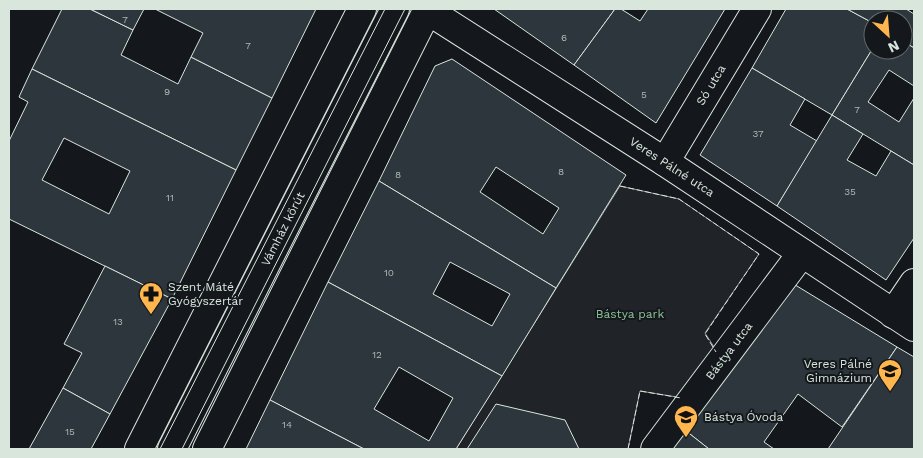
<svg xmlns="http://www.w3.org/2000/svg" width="923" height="458" font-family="'Work Sans',sans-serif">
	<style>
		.green { fill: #202428; stroke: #939e99 }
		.building { fill: #2c363c; stroke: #d8e6dc; fill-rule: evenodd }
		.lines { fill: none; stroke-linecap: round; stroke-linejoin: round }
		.minor-casing { stroke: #d8e6dc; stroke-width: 30 }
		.major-casing { stroke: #d8e6dc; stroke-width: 30 }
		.minor { stroke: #14181c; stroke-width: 28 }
		.major { stroke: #14181c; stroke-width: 28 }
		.tram { stroke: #d8e6dc; stroke-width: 1 }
		.fence { stroke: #d8e6dc; stroke-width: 1; stroke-dasharray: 6 2.5; stroke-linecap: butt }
		.labels { text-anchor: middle; stroke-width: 4; stroke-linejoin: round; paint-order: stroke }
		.number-label { font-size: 10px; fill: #adbab4 }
		.street-label { font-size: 12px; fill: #d8e6dc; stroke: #14181c }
		.poi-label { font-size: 12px; fill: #d8e6dc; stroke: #14181c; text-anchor: start }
		.park-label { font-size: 12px; fill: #8ac095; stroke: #14181c }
	</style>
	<rect width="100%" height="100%" fill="#14181c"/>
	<path class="green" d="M 620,186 L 679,199 L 759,254 L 705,333 L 718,353 L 683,398 L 640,391 L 628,449 L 456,449 Z"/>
	<g class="building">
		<path d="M 62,9 L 90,9 L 133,30 L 121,55 L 178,84 L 191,57 L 272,98 L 236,170 L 32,69 Z"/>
		<path d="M 90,9 L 144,9 L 133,30 Z"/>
		<path d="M 155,9 L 316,9 L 272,98 L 191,57 L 203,33 Z"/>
		<path d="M 494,9 L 615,9 L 574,65 Z"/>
		<path d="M 615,9 L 621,9 L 640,21 L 648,9 L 725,9 L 656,123 L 574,65 Z"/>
		<path d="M 786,9 L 847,9 L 873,23 L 873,48 L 832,115 L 752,68 Z"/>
		<path d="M 847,9 L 906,9 L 914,14 L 914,48 L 903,41 L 903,20 L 873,20 L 873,23 Z"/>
		<path d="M 903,41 L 914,48 L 914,86 L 889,70 L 868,102 L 899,122 L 914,98 L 914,165 L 832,115 L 873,48 L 873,50 L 903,50 Z"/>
		<path d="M 452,59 L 626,175 L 556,288 L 379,181 L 435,66 ZM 496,167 L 559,208 L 543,234 L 480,192 Z"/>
		<path d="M 752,68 L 805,99 L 790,125 L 817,141 L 777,206 L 700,155 Z"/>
		<path d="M 32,69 L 236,170 L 172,299 L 9,219 L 9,141 L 28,102 L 19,97 ZM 64,138 L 130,171 L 109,214 L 42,180 Z"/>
		<path d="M 832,115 L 863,134 L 847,160 L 876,176 L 891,151 L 914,165 L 914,238 L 886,280 L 777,206 Z"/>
		<path d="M 379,181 L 556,288 L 502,376 L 328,282 ZM 450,262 L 510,294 L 492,326 L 433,294 Z"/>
		<path d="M 105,266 L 172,299 L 110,414 L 63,388 L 82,353 L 64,344 Z"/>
		<path d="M 328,282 L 502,376 L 456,449 L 364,449 L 270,400 ZM 399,367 L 453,398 L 429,441 L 374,409 Z"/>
		<path d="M 792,283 L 897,347 L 842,427 L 798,394 L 764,442 L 774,449 L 709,449 L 681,427 Z"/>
		<path d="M 897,347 L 914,357 L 914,449 L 828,449 Z"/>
		<path d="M 63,388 L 110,414 L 91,449 L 29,449 Z"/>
		<path d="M 270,400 L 364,449 L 246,449 Z"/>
		<path d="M 496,404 L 565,420 L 579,449 L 467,449 Z"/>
		<path d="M 681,427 L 709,449 L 672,449 Z"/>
	</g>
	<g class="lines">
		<g class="minor-casing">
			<g id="minor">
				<path d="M 427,10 L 665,162 L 914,327"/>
				<path d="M 665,162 L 757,9"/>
				<path d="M 893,314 L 914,283"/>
				<path d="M 172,449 L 395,9"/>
				<path d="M 655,449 L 802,253"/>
			</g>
		</g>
		<g class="major-casing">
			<g id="major">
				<path d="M 139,449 L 362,9"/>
				<path d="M 207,449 L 428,9"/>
			</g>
		</g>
		<use href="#minor" class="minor"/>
		<use href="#major" class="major"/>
		<g class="tram">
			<path d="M 160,449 L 385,9"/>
			<path d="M 182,449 L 405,9"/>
		</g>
		<g class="fence">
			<path d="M 620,186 L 679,199 L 759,254 L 705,334 L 716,352"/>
			<path d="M 628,449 L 640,391 L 681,398"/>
		</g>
	</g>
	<defs>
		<g id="pharmacy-pin" transform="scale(1.25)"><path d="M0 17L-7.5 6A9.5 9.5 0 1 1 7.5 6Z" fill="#ffb74d" stroke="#14181c"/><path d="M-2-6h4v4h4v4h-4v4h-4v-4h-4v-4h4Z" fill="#111"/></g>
		<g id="school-pin" transform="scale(1.25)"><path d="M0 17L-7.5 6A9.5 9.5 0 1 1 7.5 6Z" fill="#ffb74d" stroke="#14181c"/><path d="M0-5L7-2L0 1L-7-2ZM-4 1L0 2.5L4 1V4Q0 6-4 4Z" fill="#111"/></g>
	</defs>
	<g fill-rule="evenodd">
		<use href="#pharmacy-pin" x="151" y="294"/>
		<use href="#school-pin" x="890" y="371"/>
		<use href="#school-pin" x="686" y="417"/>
	</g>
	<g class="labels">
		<g class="number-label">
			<text x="125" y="23">7</text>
			<text x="564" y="41">6</text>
			<text x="248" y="49">7</text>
			<text x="167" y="95">9</text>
			<text x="644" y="98">5</text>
			<text x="857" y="113">7</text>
			<text x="758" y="137">37</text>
			<text x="561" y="175">8</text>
			<text x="398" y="178">8</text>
			<text x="850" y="195">35</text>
			<text x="170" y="201">11</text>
			<text x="389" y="276">10</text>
			<text x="118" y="325">13</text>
			<text x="377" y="358">12</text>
			<text x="287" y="428">14</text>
			<text x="70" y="435">15</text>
		</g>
		<g class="street-label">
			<text transform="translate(711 85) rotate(-59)" y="4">Só utca</text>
			<text transform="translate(672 167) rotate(33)" y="4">Veres Pálné utca</text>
			<text transform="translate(283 229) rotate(-63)" y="4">Vámház körút</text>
			<text transform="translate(729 351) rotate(-53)" y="4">Bástya utca</text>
		</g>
		<g class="poi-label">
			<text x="168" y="291">Szent Máté<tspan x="168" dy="14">Gyógyszertár</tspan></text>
			<text x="872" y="368" text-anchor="end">Veres Pálné<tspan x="872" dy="14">Gimnázium</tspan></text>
			<text x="704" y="421">Bástya Óvoda</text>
		</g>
		<g class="park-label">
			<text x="630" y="318">Bástya park</text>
		</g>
	</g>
	<rect width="923" height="458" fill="none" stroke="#d8e6dc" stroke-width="20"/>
	<g transform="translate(888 35) rotate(154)"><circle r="24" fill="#14181c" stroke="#626a69"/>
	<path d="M0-4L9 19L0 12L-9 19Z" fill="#ffb74d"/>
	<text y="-8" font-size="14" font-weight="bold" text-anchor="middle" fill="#d8e6dc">N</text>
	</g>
</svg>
